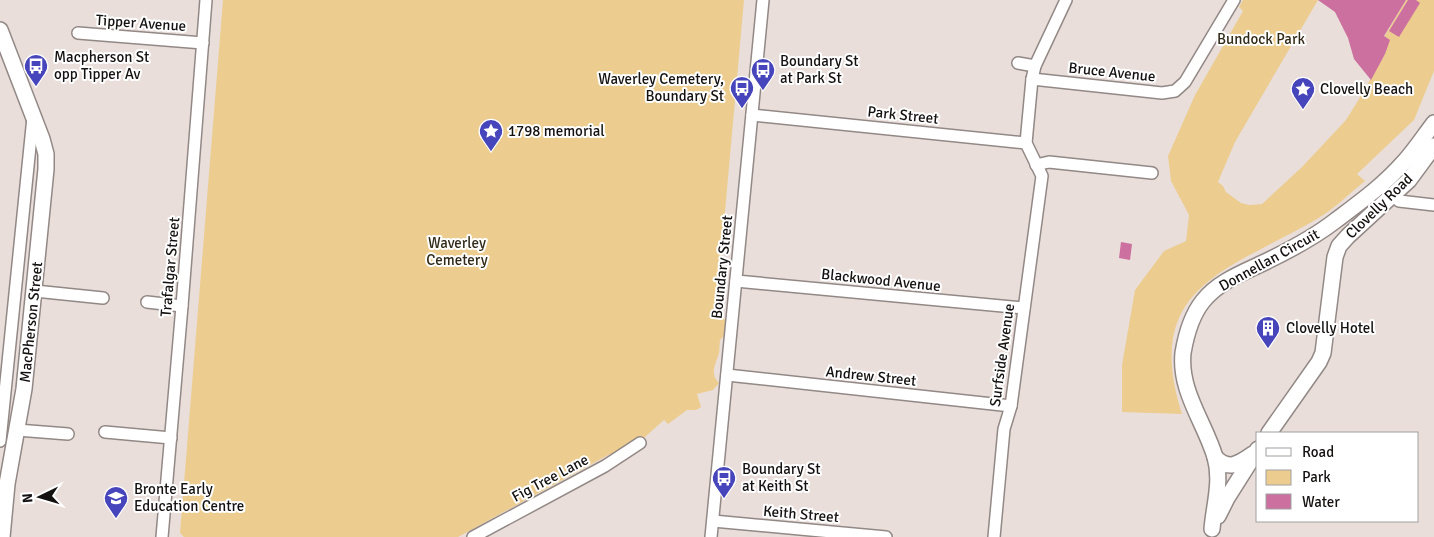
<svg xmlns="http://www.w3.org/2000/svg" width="1434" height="537" font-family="Signika,sans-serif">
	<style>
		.green { fill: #eccd8f }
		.water { fill: #cc709f }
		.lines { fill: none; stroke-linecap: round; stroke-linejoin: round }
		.street-casing { stroke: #928885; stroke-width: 14 }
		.secondary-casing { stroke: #928885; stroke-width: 18 }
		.street { stroke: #fff; stroke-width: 11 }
		.secondary { stroke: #fff; stroke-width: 15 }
		.labels { text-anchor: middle; stroke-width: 4; stroke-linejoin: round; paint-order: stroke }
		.street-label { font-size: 15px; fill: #141110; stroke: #fff }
		.park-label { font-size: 15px; fill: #322a18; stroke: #fff }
		.poi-label { font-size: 15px; fill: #141110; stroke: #fff; text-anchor: start }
	</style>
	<rect width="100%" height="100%" fill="#e9deda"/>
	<g class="green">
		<path d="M 223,0 L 744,0 L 716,312 C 724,315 730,325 725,335 C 722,339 722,336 720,341 C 719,345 720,349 719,353 C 716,364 709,373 719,383 L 713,390 L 697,394 L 701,407 L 696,410 L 687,410 L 668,424 L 664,420 L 646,436 L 637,447 L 611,456 L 610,454 L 458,537 L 184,537 L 180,533 Z"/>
		<path d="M 1243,0 L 1318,0 L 1235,142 L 1218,182 L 1223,186 L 1226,192 L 1241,203 L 1249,205 L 1262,204 L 1302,167 L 1346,120 L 1359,99 L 1385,54 L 1384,37 L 1406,0 L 1434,0 L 1434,71 L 1414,120 L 1357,174 L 1365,181 C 1349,194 1334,209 1317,219 C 1228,271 1141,286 1182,414 L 1122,412 L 1122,365 L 1135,290 L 1164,251 L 1186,241 L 1189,215 L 1171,181 L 1168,156 L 1195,95 L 1243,11 L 1239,7 Z"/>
	</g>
	<g class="water">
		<path d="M 1318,0 L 1406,0 L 1384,36 L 1390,40 L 1385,54 L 1371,80 L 1354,59 L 1348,38 L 1335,12 Z"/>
		<path d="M 1408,0 L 1416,0 L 1420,3 L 1399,37 L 1389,31 Z"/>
		<path d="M 1121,242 L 1132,244 L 1130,260 L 1119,258 Z"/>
	</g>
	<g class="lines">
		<g class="street-casing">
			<g id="street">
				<path d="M 78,33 L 203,43"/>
				<path d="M 1018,63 L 1035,66"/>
				<path d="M 1032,79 L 1162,93 L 1175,91 L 1185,82 L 1234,0"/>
				<path d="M 752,115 L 1026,143 L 1042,176 L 1011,406 L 1004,429 L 994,537"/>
				<path d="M 1026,143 L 1032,79 L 1035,66 L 1066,0"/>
				<path d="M 1036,165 L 1049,162 L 1152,173"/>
				<path d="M 1393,195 L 1399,201 L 1434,205"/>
				<path d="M 736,281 L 1024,308"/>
				<path d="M 35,291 L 103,298"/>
				<path d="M 147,302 L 182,306"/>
				<path d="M 727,375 L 1011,406"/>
				<path d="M 17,430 L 68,434"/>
				<path d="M 105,432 L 171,438"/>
				<path d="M 0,441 L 33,117"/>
				<path d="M 713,521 L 886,537"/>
				<path d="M 162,537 L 182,306 L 206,0"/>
				<path d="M 473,537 L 605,466 L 640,443"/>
				<path d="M 711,537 L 763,0"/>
			</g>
		</g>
		<g class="secondary-casing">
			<g id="secondary">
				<path d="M 0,30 L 42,139 L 46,154 L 46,169 L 24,389 L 7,484 L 2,537"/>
				<path d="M 1269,433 L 1319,362 L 1323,353 L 1335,257 L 1339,246 L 1348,236 L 1409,180 L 1434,146"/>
				<path d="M 1215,457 C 1228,472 1240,463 1253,454"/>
				<path d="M 1218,516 L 1227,498 L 1258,449"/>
				<path d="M 1212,529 C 1214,505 1222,481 1215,457 C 1205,423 1179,391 1183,353 C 1186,335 1191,316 1203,301 C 1218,282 1242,273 1263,263 C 1288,251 1313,238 1335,221 C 1359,203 1384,185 1404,162 C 1415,150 1424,136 1434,123"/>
			</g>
		</g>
		<use href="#street" class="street"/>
		<use href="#secondary" class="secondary"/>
	</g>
	<defs>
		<g id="bus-pin" transform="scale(1.25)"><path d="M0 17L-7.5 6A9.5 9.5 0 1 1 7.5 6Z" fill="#4745bb" stroke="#fff"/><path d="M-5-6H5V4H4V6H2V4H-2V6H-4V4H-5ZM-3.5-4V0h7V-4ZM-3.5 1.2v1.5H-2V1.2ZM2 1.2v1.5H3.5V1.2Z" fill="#fff"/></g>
		<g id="sight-pin" transform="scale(1.25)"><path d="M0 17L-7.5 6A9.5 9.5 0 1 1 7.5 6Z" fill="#4745bb" stroke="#fff"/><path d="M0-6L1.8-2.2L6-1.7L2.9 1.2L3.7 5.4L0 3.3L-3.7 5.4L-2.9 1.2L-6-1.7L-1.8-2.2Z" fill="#fff"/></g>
		<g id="building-pin" transform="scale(1.25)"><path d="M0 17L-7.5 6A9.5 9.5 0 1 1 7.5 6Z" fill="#4745bb" stroke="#fff"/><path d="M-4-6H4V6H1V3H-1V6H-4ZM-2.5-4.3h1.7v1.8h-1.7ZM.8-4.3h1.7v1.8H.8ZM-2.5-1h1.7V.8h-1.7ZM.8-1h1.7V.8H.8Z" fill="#fff"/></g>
		<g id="school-pin" transform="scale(1.25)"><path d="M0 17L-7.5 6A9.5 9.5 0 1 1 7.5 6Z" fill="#4745bb" stroke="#fff"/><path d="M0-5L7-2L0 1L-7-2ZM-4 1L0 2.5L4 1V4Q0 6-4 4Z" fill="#fff"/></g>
	</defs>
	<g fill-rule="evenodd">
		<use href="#bus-pin" x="36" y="66"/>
		<use href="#bus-pin" x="763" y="70"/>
		<use href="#bus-pin" x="742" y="88"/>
		<use href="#sight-pin" x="1303" y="89"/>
		<use href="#sight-pin" x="491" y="131"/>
		<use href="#building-pin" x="1268" y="328"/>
		<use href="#bus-pin" x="724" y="478"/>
		<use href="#school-pin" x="116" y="498"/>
	</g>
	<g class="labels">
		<g class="street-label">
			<text transform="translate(141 23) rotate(4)" y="5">Tipper Avenue</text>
			<text transform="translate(1112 72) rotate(6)" y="5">Bruce Avenue</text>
			<text transform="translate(903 115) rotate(6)" y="5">Park Street</text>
			<text transform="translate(1379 206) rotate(-44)" y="5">Clovelly Road</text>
			<text transform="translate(1269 260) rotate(-29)" y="5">Donnellan Circuit</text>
			<text transform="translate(170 267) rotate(-85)" y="5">Trafalgar Street</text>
			<text transform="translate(722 267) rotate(-84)" y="5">Boundary Street</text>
			<text transform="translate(881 280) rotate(6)" y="5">Blackwood Avenue</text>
			<text transform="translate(31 322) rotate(-84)" y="5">MacPherson Street</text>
			<text transform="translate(1002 355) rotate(-82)" y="5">Surfside Avenue</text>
			<text transform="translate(871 376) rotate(6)" y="5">Andrew Street</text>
			<text transform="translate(550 478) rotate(-28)" y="5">Fig Tree Lane</text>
			<text transform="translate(801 514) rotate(5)" y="5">Keith Street</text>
		</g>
		<g class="park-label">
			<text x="1261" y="44">Bundock Park</text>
			<text x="457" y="248">Waverley<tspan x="457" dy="17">Cemetery</tspan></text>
		</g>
		<g class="poi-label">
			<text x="54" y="62">Macpherson St<tspan x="54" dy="17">opp Tipper Av</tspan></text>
			<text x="780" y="66">Boundary St<tspan x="780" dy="17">at Park St</tspan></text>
			<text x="724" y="84" text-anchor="end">Waverley Cemetery,<tspan x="724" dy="17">Boundary St</tspan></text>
			<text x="1320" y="94">Clovelly Beach</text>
			<text x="508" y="136">1798 memorial</text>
			<text x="1286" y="333">Clovelly Hotel</text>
			<text x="742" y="474">Boundary St<tspan x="742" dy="17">at Keith St</tspan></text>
			<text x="134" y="494">Bronte Early<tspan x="134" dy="17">Education Centre</tspan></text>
		</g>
	</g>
	<rect x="1256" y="432" width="162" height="90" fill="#ffffff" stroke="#a1a09f"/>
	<rect x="1266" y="448" width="25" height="8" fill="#ffffff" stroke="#a1a09f"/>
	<text x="1302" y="457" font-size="15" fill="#141110">Road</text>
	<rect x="1266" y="470" width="25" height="15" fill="#eccd8f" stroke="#a1a09f"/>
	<text x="1302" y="482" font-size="15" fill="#141110">Park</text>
	<rect x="1266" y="494" width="25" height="15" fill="#cc709f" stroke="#a1a09f"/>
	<text x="1302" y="507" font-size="15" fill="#141110">Water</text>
	<g transform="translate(40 497) rotate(265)" stroke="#ffffff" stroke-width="4" paint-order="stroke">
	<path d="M0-4L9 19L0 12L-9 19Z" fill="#141110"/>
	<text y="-8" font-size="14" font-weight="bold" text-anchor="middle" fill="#141110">N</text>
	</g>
</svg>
